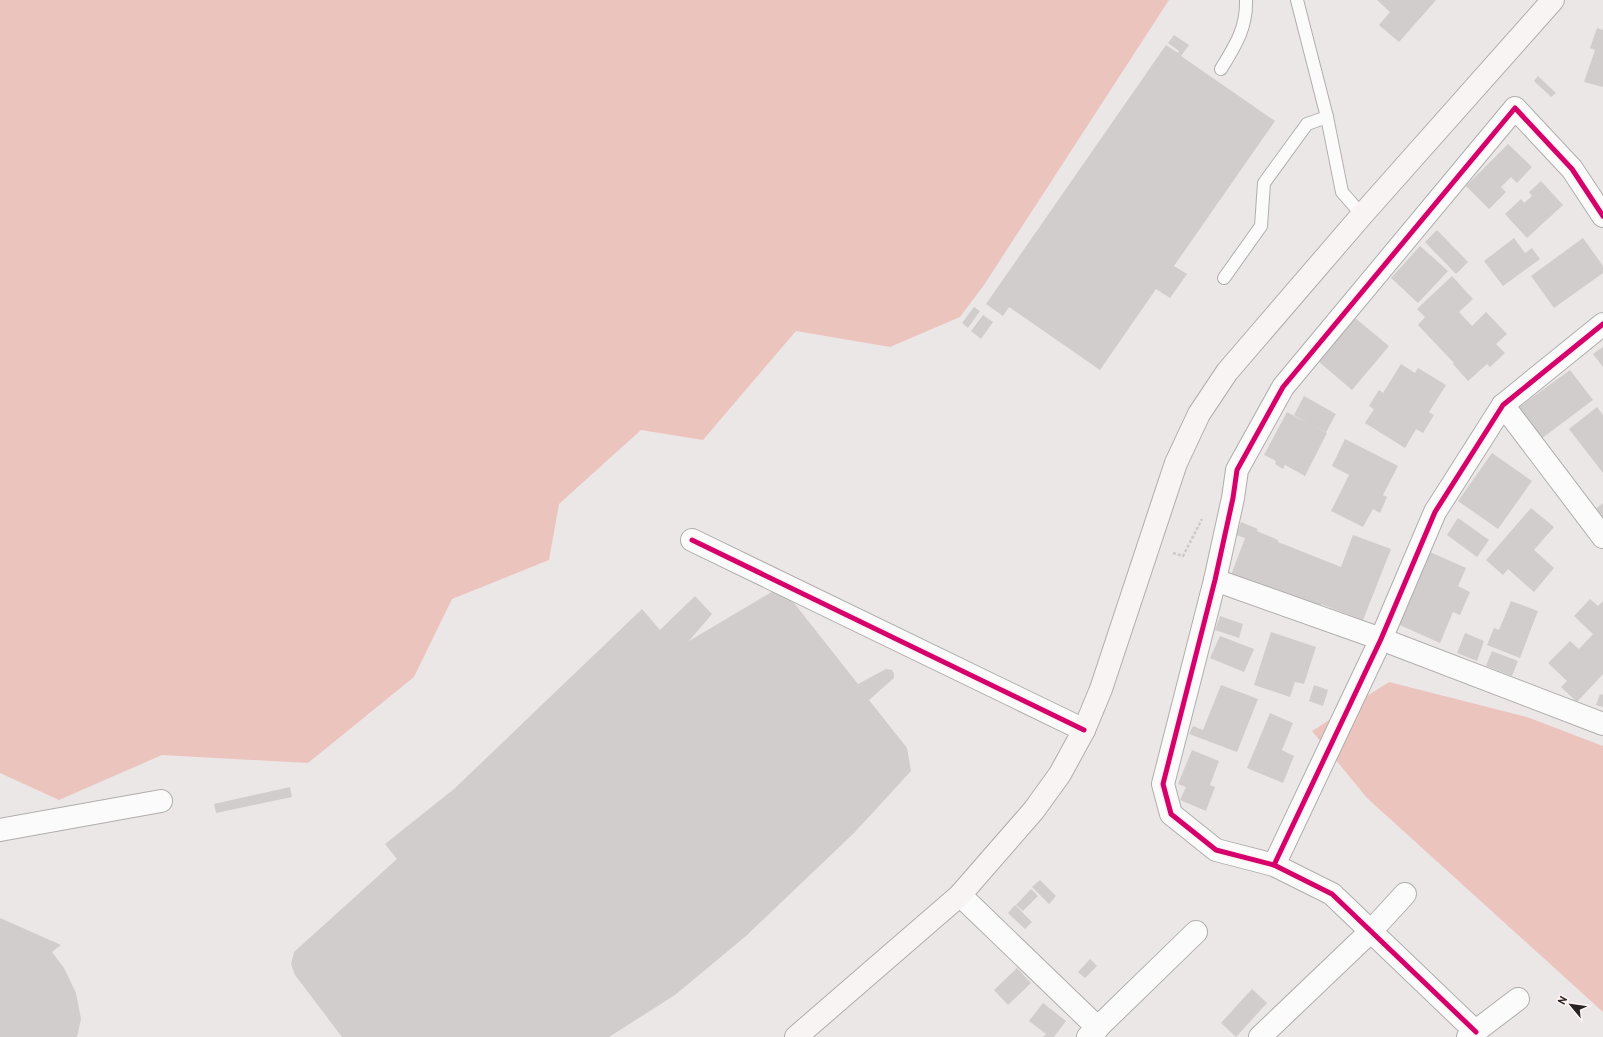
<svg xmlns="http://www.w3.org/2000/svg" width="1603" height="1037" font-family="'PT Sans',sans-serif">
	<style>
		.green { fill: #ecc4be }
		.building { fill: #d1cdcd }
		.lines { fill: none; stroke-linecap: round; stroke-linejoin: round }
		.lane-casing { stroke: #b1adad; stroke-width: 14 }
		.street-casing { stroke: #b1adad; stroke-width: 24 }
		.secondary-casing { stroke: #b1adad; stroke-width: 24 }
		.path { stroke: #cac9c9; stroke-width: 2.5; stroke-dasharray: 3 2; stroke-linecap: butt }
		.lane { stroke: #fcfbfb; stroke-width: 12 }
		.street { stroke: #fcfbfb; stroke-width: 22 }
		.secondary { stroke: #f8f4f4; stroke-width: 22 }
		.cycleway-casing { stroke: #fdf3f1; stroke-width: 8 }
		.cycleway { stroke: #d6006c; stroke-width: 5 }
	</style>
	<rect width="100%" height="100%" fill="#ece7e7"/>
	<g class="green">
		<path d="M 0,0 L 1169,0 L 984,285 L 960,317 L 890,347 L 796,331 L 703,440 L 641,430 L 559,504 L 549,560 L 452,599 L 414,677 L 308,763 L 162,755 L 59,800 L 0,773 Z"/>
		<path d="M 1389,682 L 1527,717 L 1603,746 L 1603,1012 L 1367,798 L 1312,731 Z"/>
	</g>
	<g class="building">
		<path d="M 1377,0 L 1436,0 L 1399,42 L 1379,25 L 1390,12 Z"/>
		<path d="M 1597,28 L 1603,30 L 1603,87 L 1584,82 L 1595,50 L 1590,48 Z"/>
		<path d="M 1174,35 L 1189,45 L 1181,56 L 1275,121 L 1174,266 L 1187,274 L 1170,298 L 1156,289 L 1100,370 L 1009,307 L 1003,316 L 986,304 L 1166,45 L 1178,53 L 1179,51 L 1168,43 Z"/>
		<path d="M 1538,76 L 1556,93 L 1551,97 L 1534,81 Z"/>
		<path d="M 1508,144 L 1532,167 L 1517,183 L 1511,177 L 1501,187 L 1506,192 L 1489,209 L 1466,186 Z"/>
		<path d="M 1541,181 L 1563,205 L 1527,238 L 1505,214 L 1521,199 L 1524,203 L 1532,196 L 1529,192 Z"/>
		<path d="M 1437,230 L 1468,262 L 1456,274 L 1425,242 Z"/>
		<path d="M 1514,238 L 1525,253 L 1532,248 L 1540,259 L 1503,286 L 1484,261 Z"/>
		<path d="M 1583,238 L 1603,266 L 1603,273 L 1554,308 L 1531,276 Z"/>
		<path d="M 1420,246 L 1448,271 L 1418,303 L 1391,278 Z"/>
		<path d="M 1452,276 L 1473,299 L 1459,312 L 1472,326 L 1486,312 L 1507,334 L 1496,344 L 1505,353 L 1490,367 L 1487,364 L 1468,381 L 1453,364 L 1454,363 L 1418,325 L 1425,317 L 1417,309 Z"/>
		<path d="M 974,307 L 980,311 L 968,328 L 962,323 Z"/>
		<path d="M 983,315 L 993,322 L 981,339 L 971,331 Z"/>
		<path d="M 1355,318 L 1389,346 L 1352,390 L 1318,361 Z"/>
		<path d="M 1603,347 L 1603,367 L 1593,354 Z"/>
		<path d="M 1401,364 L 1415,373 L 1418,368 L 1446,385 L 1429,412 L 1434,415 L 1423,433 L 1416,429 L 1405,448 L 1365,423 L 1374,409 L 1369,406 L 1379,390 L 1383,393 Z"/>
		<path d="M 1570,370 L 1593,400 L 1541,439 L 1518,408 Z"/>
		<path d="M 1304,396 L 1336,414 L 1326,432 L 1314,426 L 1327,433 L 1305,476 L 1285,465 L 1283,469 L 1275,464 L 1276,461 L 1264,455 L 1287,412 L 1309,424 L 1294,415 Z"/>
		<path d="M 1597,407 L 1603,415 L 1603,473 L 1569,429 Z"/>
		<path d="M 1345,439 L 1398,466 L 1383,495 L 1387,497 L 1380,513 L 1373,509 L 1363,527 L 1331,511 L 1349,475 L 1332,466 Z"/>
		<path d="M 1492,453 L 1532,481 L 1498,529 L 1458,501 Z"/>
		<path d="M 1603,503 L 1603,521 L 1594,510 Z"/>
		<path d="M 1531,508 L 1554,527 L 1534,550 L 1554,568 L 1534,592 L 1508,569 L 1503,575 L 1486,560 Z"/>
		<path d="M 1458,518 L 1489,540 L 1477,557 L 1447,535 Z"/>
		<path d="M 1241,522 L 1258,529 L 1257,531 L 1278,540 L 1278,542 L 1341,567 L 1353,535 L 1391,549 L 1363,620 L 1321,604 L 1319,609 L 1231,575 L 1245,538 L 1236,535 Z"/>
		<path d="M 1428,538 L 1435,541 L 1430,552 L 1466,568 L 1458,586 L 1470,592 L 1460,615 L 1453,612 L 1440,643 L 1393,622 Z"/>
		<path d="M 775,590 L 794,603 L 858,684 L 886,669 L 892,670 L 894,674 L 894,678 L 869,700 L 907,748 L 911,771 L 855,832 L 746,936 L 675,995 L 609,1037 L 342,1037 L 295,975 L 291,964 L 294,952 L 397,859 L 385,844 L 454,789 L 642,609 L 660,630 L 695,596 L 712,614 L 689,641 Z"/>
		<path d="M 1590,599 L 1598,606 L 1603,601 L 1603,674 L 1577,702 L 1561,687 L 1567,681 L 1548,663 L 1570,641 L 1579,649 L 1593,634 L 1574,616 Z"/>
		<path d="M 1511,601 L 1538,611 L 1520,658 L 1487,645 L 1494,628 L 1499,630 Z"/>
		<path d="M 1220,616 L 1243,624 L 1239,638 L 1215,630 Z"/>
		<path d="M 1271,632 L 1316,647 L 1304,684 L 1295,682 L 1290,697 L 1254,685 Z"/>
		<path d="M 1465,633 L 1484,641 L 1477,661 L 1457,653 Z"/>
		<path d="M 1220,636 L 1254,649 L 1244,672 L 1210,658 Z"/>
		<path d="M 1492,651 L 1518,661 L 1512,676 L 1486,666 Z"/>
		<path d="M 1221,685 L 1258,699 L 1237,752 L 1189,734 L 1193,726 L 1203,730 Z"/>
		<path d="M 1314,685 L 1328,690 L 1323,706 L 1309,701 Z"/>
		<path d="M 1600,694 L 1603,695 L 1603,707 L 1596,705 Z"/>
		<path d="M 1270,713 L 1293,723 L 1282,750 L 1294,756 L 1283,783 L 1247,768 Z"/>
		<path d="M 1192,750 L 1219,761 L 1210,785 L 1215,787 L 1206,811 L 1180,800 L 1186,787 L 1178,784 Z"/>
		<path d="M 290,787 L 292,797 L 216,813 L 214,804 Z"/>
		<path d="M 1040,880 L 1056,896 L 1049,904 L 1032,887 Z"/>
		<path d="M 1031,889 L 1038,896 L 1023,911 L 1016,905 Z"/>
		<path d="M 1015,905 L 1032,922 L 1025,929 L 1008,913 Z"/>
		<path d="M 0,918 L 61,945 L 52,952 L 64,968 L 76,993 L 81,1019 L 77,1037 L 0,1037 Z"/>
		<path d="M 1090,959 L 1097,966 L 1085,978 L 1078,972 Z"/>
		<path d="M 1017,968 L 1031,983 L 1008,1005 L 994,990 Z"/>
		<path d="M 1252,989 L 1267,1003 L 1236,1037 L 1221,1023 Z"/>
		<path d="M 1043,1003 L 1066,1021 L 1054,1037 L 1043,1037 L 1046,1034 L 1029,1021 Z"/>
	</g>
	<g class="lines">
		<g class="lane-casing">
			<g id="lane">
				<path d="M 1297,0 L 1327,117 L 1342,192 L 1362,215"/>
				<path d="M 1221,69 C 1235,46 1247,28 1246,0"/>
				<path d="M 1224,278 L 1261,226 L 1264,183 L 1307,124 L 1327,117"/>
			</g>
		</g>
		<g class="street-casing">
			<g id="street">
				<path d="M 1503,405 L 1603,537"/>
				<path d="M 692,540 L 1084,730"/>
				<path d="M 1215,580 L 1381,639 L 1603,724"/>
				<path d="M 0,830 L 161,801"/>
				<path d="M 1274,865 L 1381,639 L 1435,512 L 1503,405 L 1603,324"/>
				<path d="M 960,895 L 1098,1028"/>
				<path d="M 1476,1032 L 1332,894 L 1274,865 L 1216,850 L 1171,814 L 1163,784 L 1215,580 L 1233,498 L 1237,470 L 1283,387 L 1515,108 L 1572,169 L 1603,216"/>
				<path d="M 1088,1037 L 1196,932"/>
				<path d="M 1260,1037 L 1371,931 L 1405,894"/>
				<path d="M 1468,1037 L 1518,999"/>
			</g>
		</g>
		<g class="secondary-casing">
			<path id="secondary" d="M 796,1037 L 960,895 L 1034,810 L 1060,774 L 1084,730 L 1101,689 L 1176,463 L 1199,414 L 1227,372 L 1362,215 L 1553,0"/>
		</g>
		<path class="path" d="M 1173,553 L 1183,556 L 1202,519"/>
		<use href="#lane" class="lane"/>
		<use href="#street" class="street"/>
		<use href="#secondary" class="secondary"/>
		<g class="cycleway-casing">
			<g id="cycleway">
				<path d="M 692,540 L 1084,730"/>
				<path d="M 1274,865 L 1381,639 L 1435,512 L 1503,405 L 1603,324"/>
				<path d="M 1476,1032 L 1332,894 L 1274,865 L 1216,850 L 1171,814 L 1163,784 L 1215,580 L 1233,498 L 1237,470 L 1283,387 L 1515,108 L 1572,169 L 1603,216"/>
			</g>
		</g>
		<use href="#cycleway" class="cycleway"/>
	</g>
	<g transform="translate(1571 1005) rotate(299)" stroke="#fdf3f1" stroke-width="3" paint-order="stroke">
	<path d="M0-3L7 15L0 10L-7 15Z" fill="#262322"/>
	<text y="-6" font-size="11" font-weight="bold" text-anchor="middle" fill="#262322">N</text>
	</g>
</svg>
